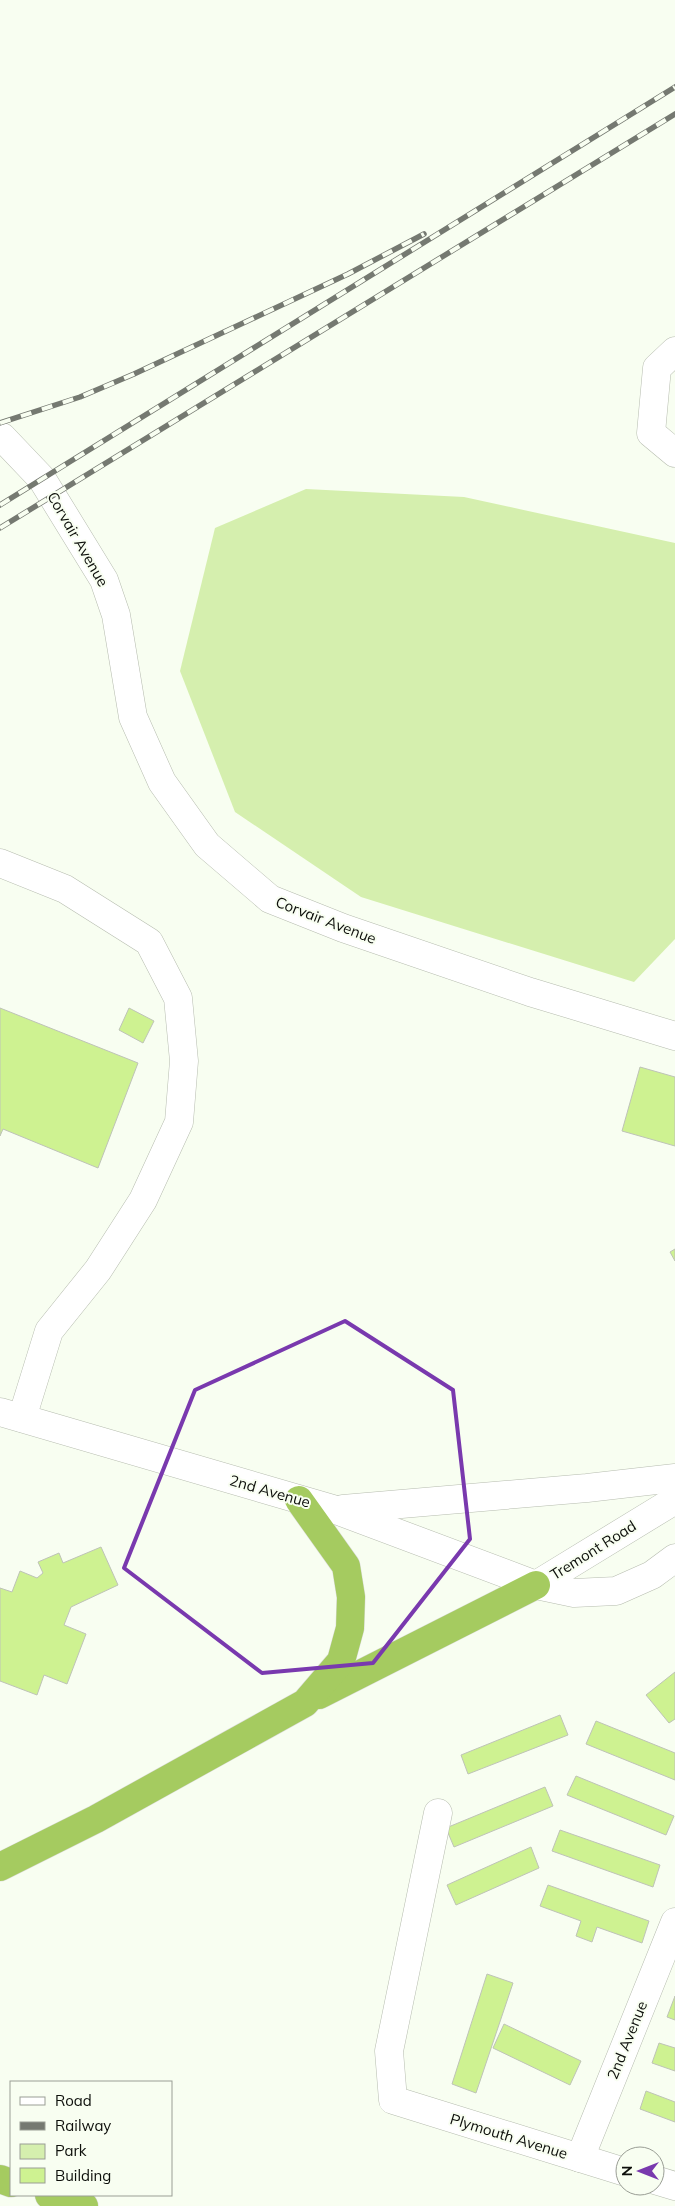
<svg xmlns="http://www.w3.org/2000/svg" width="675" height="2206" viewBox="0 0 675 2206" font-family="Mulish,sans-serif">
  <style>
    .green { fill: #d5efae }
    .building { fill: #cef291; stroke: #bec3b7 }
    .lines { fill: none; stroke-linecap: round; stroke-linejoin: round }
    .minor-casing { stroke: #b6bcaf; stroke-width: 29 }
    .highway-casing { stroke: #ddd; stroke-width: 29 }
    .minor { stroke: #fff; stroke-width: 28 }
    .highway { stroke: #a5cb60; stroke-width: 28 }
    .rail-casing { stroke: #757971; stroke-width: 5.5 }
    .rail { stroke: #f8fef1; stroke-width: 4; stroke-dasharray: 11; stroke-linecap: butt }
    .marked { fill: none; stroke: #7939ae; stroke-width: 4; stroke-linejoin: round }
    .labels { text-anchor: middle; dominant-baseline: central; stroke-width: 4; stroke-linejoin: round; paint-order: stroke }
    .street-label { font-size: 15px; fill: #0d0f0b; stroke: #f8fef1 }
  </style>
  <rect width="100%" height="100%" fill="#f8fef1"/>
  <path class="green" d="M306 489 464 497 675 543V939L634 982 361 897 235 812 180 671 215 528Z"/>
  <g class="building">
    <path d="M0 1008 138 1063 98 1168 3 1129 0 1136Z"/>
    <path d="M129 1008 154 1021 143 1043 119 1030Z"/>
    <path d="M640 1067 675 1077V1146L622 1131Z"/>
    <path d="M675 1249V1261L670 1252Z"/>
    <path d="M101 1547 118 1585 71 1607 64 1625 86 1634 67 1684 44 1675 37 1695 0 1681V1588L12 1592 20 1571 37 1578 43 1573 38 1562 59 1553 63 1563Z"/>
    <path d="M675 1672V1719L669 1723 646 1695Z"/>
    <path d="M560 1715 568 1735 468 1774 461 1755Z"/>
    <path d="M596 1721 675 1753V1780L586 1744Z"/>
    <path d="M576 1776 674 1816 666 1835 567 1795Z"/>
    <path d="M545 1787 553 1806 454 1847 446 1828Z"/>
    <path d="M560 1830 660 1865 653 1887 552 1851Z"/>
    <path d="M531 1847 539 1868 456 1905 447 1885Z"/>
    <path d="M548 1885 649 1921 642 1943 597 1927 592 1942 576 1936 581 1921 540 1906Z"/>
    <path d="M487 1974 513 1983 476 2093 452 2084Z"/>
    <path d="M675 1996V2020L667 2017Z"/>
    <path d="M504 2024 581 2061 570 2085 493 2048Z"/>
    <path d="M659 2043 675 2048V2071L652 2063Z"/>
    <path d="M646 2091 675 2102V2122L640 2109Z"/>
  </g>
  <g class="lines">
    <defs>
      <g id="minor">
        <path d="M675 351 657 368 651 433 675 453"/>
        <path d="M2 437 42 479 104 580 116 615 133 717 162 782 207 845 270 899 343 928 530 992 675 1036"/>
        <path d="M0 863 65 889 149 942 178 998 184 1061 179 1122 143 1200 98 1270 49 1331 22 1418"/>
        <path d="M0 1412 336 1510 536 1585 574 1593 616 1591 652 1575 675 1558"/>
        <path d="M343 1509 587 1488 675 1478"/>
        <path d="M536 1585 675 1500"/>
        <path d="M438 1813 389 2051 393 2100 625 2172"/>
        <path d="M580 2158 675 1922"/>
        <path d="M655 2180 675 2186"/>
      </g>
      <g id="highway">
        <path d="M319 1695 536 1585"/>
        <path d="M0 1867 96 1819 305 1703 341 1661 350 1628 351 1597 346 1566 299 1500"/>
        <path d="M0 2179 11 2183"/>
        <path d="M49 2195 84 2206"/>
      </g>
    </defs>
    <use href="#minor" class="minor-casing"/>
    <use href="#highway" class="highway-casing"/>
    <use href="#minor" class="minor"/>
    <use href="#highway" class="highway"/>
    <defs>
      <g id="rail">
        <path d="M0 423 80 397 134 374 348 274 424 234"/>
        <path d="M0 505 675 87"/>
        <path d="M0 528 675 114"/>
      </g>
    </defs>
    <use href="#rail" class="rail-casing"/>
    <use href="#rail" class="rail"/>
  </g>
  <path class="marked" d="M345 1321 453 1390 470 1539 373 1663 262 1673 124 1568 195 1390Z"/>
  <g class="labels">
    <g class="street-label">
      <text transform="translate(78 539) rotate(60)">Corvair Avenue</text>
      <text transform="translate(326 920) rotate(21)">Corvair Avenue</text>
      <text transform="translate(270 1491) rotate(16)">2nd Avenue</text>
      <text transform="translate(593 1550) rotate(-32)">Tremont Road</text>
      <text transform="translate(627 2040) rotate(-68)">2nd Avenue</text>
      <text transform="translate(509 2136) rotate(17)">Plymouth Avenue</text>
    </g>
  </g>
  <rect x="10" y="2081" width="162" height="115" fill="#f8fef1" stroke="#9a9e95"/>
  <rect x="20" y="2097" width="25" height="8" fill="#ffffff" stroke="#9a9e95"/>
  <text x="55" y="2106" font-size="15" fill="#0d0f0b">Road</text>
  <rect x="20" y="2122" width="25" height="8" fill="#757971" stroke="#9a9e95"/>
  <text x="55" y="2131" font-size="15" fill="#0d0f0b">Railway</text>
  <rect x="20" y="2144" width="25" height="15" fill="#d5efae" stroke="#9a9e95"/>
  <text x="55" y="2156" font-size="15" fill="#0d0f0b">Park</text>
  <rect x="20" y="2168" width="25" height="15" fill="#cef291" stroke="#9a9e95"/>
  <text x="55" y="2181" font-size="15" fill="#0d0f0b">Building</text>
  <g transform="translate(640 2171) rotate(270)"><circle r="24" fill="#f8fef1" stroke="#9a9e95"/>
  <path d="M0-4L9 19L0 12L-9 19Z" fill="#7939ae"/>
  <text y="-8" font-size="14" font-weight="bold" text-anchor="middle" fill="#0d0f0b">N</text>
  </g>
</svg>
